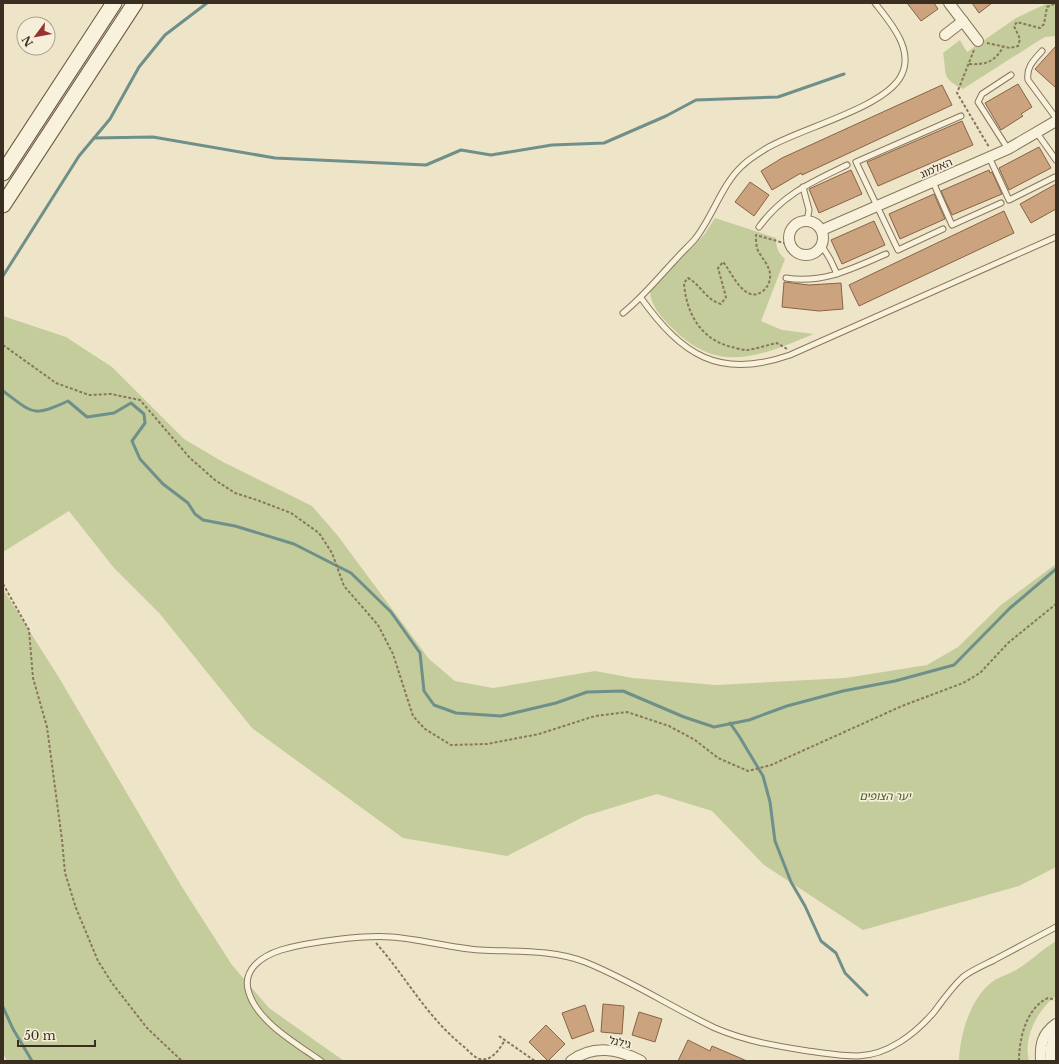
<svg xmlns="http://www.w3.org/2000/svg" width="1059" height="1064" viewBox="0 0 1059 1064" font-family="'Libre Baskerville','Noto Sans Hebrew',serif">
  <style>
    .green { fill: #c4cc9c }
    .lines { fill: none; stroke-linecap: round; stroke-linejoin: round }
    .stream { stroke: #6f908a; stroke-width: 3 }
    .building { fill: #cba37f; stroke: #886344 }
    .service-casing { stroke: #89775d; stroke-width: 7 }
    .minor-casing { stroke: #89775d; stroke-width: 12 }
    .secondary-casing { stroke: #6b5840; stroke-width: 17 }
    .path { stroke: #89775d; stroke-width: 2; stroke-dasharray: 3 2; stroke-linecap: butt }
    .service { stroke: #f8f1db; stroke-width: 5 }
    .minor { stroke: #f8f1db; stroke-width: 10 }
    .secondary { stroke: #f8f1db; stroke-width: 15 }
    .labels { text-anchor: middle; dominant-baseline: central; stroke-width: 3.5; stroke-linejoin: round; paint-order: stroke }
    .street-label { font-size: 11px; fill: #3a2e21; stroke: #f5eed8 }
    .park-label { font-size: 11px; font-style: italic; fill: #485628; stroke: #f5eed8 }
  </style>
  <rect width="100%" height="100%" fill="#eee5c8"/>
  <g class="green">
    <path d="M1048 3H1056V36L1045 37 1035 43 963 89C941 78 947 75 943 53L960 40 967 52 1016 18Z"/>
    <path d="M715 218 776 238C776 248 778 252 785 259L761 321 782 330 814 334C759 356 719 376 671 327 661 317 650 305 650 290L704 235Z"/>
    <path d="M3 316 66 337 112 367 184 439 223 462 312 506 338 536 429 659 455 681 493 688 595 671 633 678 716 685 845 678 927 665 958 647 1001 605 1056 564V867L1019 886 863 930 764 865 712 811 657 794 585 816 507 856 403 838 252 728 160 614 114 568 69 511 3 552Z"/>
    <path d="M3 589 61 681 182 887 232 965 269 1008 344 1061H7L3 1053Z"/>
    <path d="M1056 941V996C1037 1010 1023 1038 1029 1061H959C960 1034 970 999 992 982 998 977 1007 975 1014 971 1029 963 1041 950 1056 941Z"/>
  </g>
  <g class="lines">
    <g class="stream">
      <path d="M94 138 153 137 275 158 426 165 461 150 491 155 552 145 604 143 666 116 696 100 778 97 844 74"/>
      <path d="M3 276 79 156 110 119 139 67 165 35 207 3"/>
      <path d="M3 391C33 413 32 418 68 401L87 417 114 413 131 403 144 414 145 423 132 441 140 459 163 484 188 503 195 514 203 520 235 526 294 544 351 573 391 612 420 653 424 691 434 705 456 713 501 716 556 703 587 692 623 691 684 717 714 727 749 720 787 706 843 691 895 681 954 665 1010 608 1056 569"/>
      <path d="M730 723 739 736 763 776 770 802 775 841 791 882 805 906 821 941 836 953 845 973 867 995"/>
      <path d="M3 1007 13 1029 32 1061"/>
    </g>
  </g>
  <g class="building">
    <path d="M907 3H934L938 9 921 21Z"/>
    <path d="M972 3H992L979 13Z"/>
    <path d="M1056 46V88L1035 69Z"/>
    <path d="M1018 84 1032 107 1021 114 1023 116 1001 130 985 103Z"/>
    <path d="M942 85 952 105 802 175 801 173 772 190 761 171 782 158Z"/>
    <path d="M962 121 973 145 878 186 867 162Z"/>
    <path d="M1039 147 1051 168 1009 190 999 168Z"/>
    <path d="M851 170 862 194 819 213 809 189Z"/>
    <path d="M989 170 990 173 992 172 1002 194 952 215 941 191Z"/>
    <path d="M750 182 769 195 754 216 735 202Z"/>
    <path d="M1056 184V209L1031 223 1020 204Z"/>
    <path d="M934 194 945 219 900 239 889 214Z"/>
    <path d="M1004 211 1014 233 859 306 849 285Z"/>
    <path d="M874 221 885 245 842 264 831 240Z"/>
    <path d="M784 282 809 285 841 283 843 309 819 311 782 307Z"/>
    <path d="M603 1004 624 1006 622 1034 601 1032Z"/>
    <path d="M585 1005 594 1031 572 1039 562 1013Z"/>
    <path d="M639 1012 662 1019 655 1042 632 1035Z"/>
    <path d="M546 1025 565 1044 548 1061 529 1042Z"/>
    <path d="M688 1040 710 1051 712 1046 747 1061H678Z"/>
  </g>
  <g class="lines">
    <defs>
      <g id="service">
        <path d="M1042 51C1034 60 1026 67 1028 80L1056 118"/>
        <path d="M1037 133 1056 160"/>
        <path d="M1008 149 978 102 982 94 1011 75"/>
        <path d="M989 157 1009 200 1055 177"/>
        <path d="M933 182 952 225 1001 203"/>
        <path d="M803 187 809 210 807 221"/>
        <path d="M759 227C783 194 812 182 847 165"/>
        <path d="M943 229 898 250 856 162 961 116"/>
        <path d="M822 246 830 259 837 274"/>
        <path d="M786 278C823 284 854 268 886 254"/>
        <path d="M641 298C682 355 719 380 790 355L1056 237"/>
        <path d="M623 313C643 297 658 278 676 259 682 252 689 246 695 239 712 218 722 184 742 166 749 159 759 153 767 148 801 128 884 108 901 76 915 50 890 22 875 3"/>
        <path d="M321 1061C297 1044 258 1022 249 993 241 970 262 956 281 950 308 942 362 935 391 937 421 939 450 948 480 950 515 952 552 949 585 962 630 980 671 1007 715 1028 745 1041 776 1046 808 1051 824 1053 841 1056 858 1056 888 1055 915 1034 934 1012 943 1000 952 987 963 977 972 970 984 965 994 960 1015 949 1035 938 1056 927"/>
      </g>
      <g id="minor">
        <path d="M949 3 978 41"/>
        <path d="M945 35 963 21"/>
        <circle cx="806" cy="238" r="17"/>
        <path d="M822 230 1008 149 1056 121"/>
        <path d="M571 1061C594 1044 618 1049 641 1061"/>
        <path d="M1041 1061C1040 1045 1042 1034 1056 1024"/>
        <path d="M1051 1061V1048L1056 1032"/>
      </g>
      <g id="secondary">
        <path d="M3 173 114 3"/>
        <path d="M3 205 135 3"/>
      </g>
    </defs>
    <use href="#service" class="service-casing"/>
    <use href="#minor" class="minor-casing"/>
    <use href="#secondary" class="secondary-casing"/>
    <g class="path">
      <path d="M987 43 1010 48 1018 46 1020 39 1014 26 1017 22 1040 28 1044 24 1047 7 1056 3"/>
      <path d="M974 50 957 93 989 147"/>
      <path d="M969 64C985 65 995 62 1003 47"/>
      <path d="M3 345 56 383 89 395 111 394 140 400 190 458 215 480 235 493 257 500 291 513 319 533 332 553 344 586 378 625 393 654 413 716 425 729 451 745 487 744 539 734 595 716 627 712 669 726 695 740 718 758 748 771 771 765 902 706 963 683 980 673 1008 643 1056 604"/>
      <path d="M787 349 777 343C767 345 756 349 747 350 742 350 736 348 732 347 701 340 686 313 684 283L688 278C701 285 706 300 721 304L726 297 718 268 723 262C732 272 744 305 763 291 767 288 771 281 770 275 770 265 760 257 757 248 756 244 756 239 756 235L791 245"/>
      <path d="M3 584 29 630 33 678 47 727 62 840 65 873 76 908 98 961 112 983 147 1028 182 1061"/>
      <path d="M376 943C407 978 426 1016 463 1046 468 1050 474 1058 480 1059 492 1062 500 1048 505 1040"/>
      <path d="M499 1036 535 1061"/>
      <path d="M1019 1061C1019 1039 1026 1008 1048 998L1056 1000"/>
    </g>
    <use href="#service" class="service"/>
    <use href="#minor" class="minor"/>
    <use href="#secondary" class="secondary"/>
  </g>
  <g class="labels">
    <g class="street-label">
      <text transform="translate(936 168) rotate(-24)">האלמוג</text>
      <text transform="translate(620 1042) rotate(13)">גילגל</text>
    </g>
    <g class="park-label">
      <text x="885" y="796">יער הצופים</text>
    </g>
  </g>
  <rect width="1059" height="1064" fill="none" stroke="#3a2e21" stroke-width="8"/>
  <g transform="translate(36 36) rotate(238)"><circle r="19" fill="#f5eed8" stroke="#aaa18f"/>
  <path d="M0-3L7 15L0 10L-7 15Z" fill="#97342f"/>
  <text y="-6" font-size="11" font-weight="bold" text-anchor="middle" fill="#3a2e21">N</text>
  </g>
  <path d="M18 1040v6h77v-6" fill="none" stroke="#3a2e21" stroke-width="2"/>
  <text x="24" y="1040" font-size="12" fill="#3a2e21" stroke="#f5eed8" stroke-width="3" paint-order="stroke">50 m</text>
</svg>
